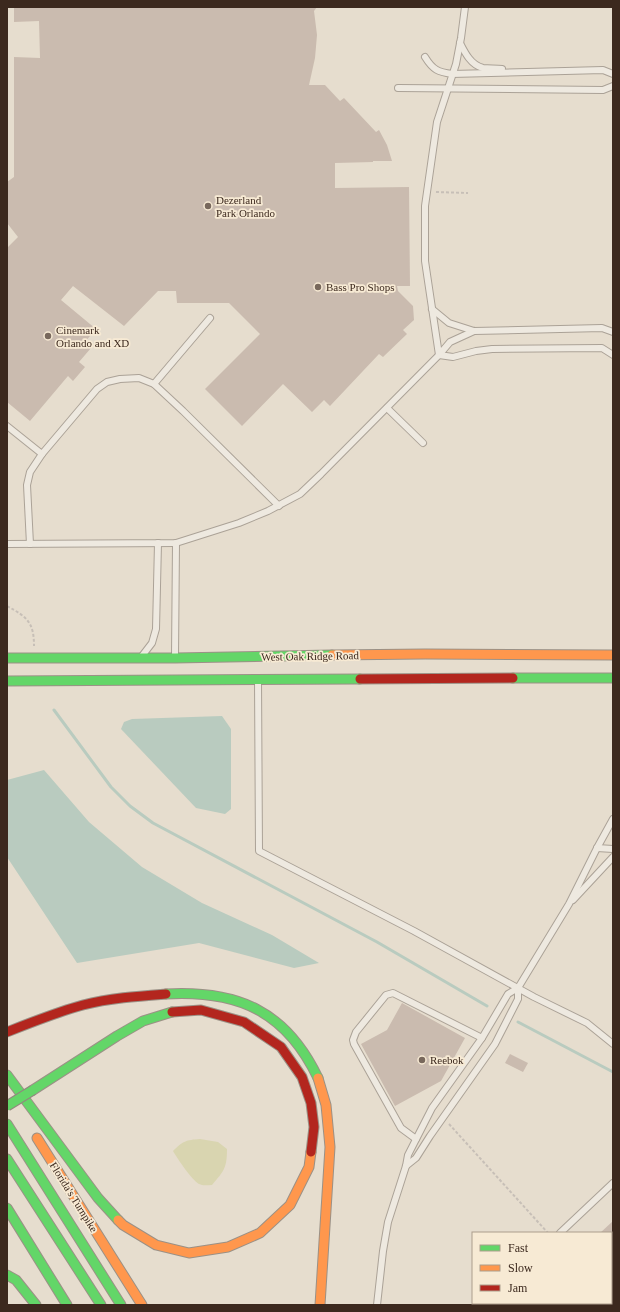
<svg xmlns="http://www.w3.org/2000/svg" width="620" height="1312" viewBox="0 0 620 1312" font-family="Georgia,serif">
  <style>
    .green { fill: #d9d5b0 }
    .water { fill: #b9cbbf }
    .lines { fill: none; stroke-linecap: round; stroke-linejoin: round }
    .stream { stroke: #b9cbbf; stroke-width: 3 }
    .building { fill: #cabbaf }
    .lane-casing { stroke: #aba297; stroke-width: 8 }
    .fast-casing { stroke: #9b9186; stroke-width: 11 }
    .slow-casing { stroke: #9b9186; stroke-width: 11 }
    .jam-casing { stroke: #9b9186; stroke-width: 11 }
    .path { stroke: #c7bfb7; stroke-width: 2; stroke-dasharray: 3 2; stroke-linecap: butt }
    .lane { stroke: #eee9e0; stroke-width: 6 }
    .fast { stroke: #63d668; stroke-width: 9 }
    .slow { stroke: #ff974d; stroke-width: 9 }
    .jam { stroke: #b3261e; stroke-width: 9 }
    .fast-bridge-casing { stroke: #91887e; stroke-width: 11; stroke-linecap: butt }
    .fast-bridge { stroke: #63d668; stroke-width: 9 }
    .poi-dot { fill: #78685c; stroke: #f7ead4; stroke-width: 1.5 }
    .labels { text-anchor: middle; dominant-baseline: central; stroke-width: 3.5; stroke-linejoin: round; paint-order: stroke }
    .poi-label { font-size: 11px; fill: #3c291e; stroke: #f7ead4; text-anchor: start }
    .street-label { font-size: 11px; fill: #3c291e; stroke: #f7ead4 }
  </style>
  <rect width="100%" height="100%" fill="#e6ddce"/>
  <path class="green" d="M200 1139 218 1142 227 1149C227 1168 224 1171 212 1185 207 1185 203 1186 199 1184 192 1180 177 1158 173 1151 183 1141 186 1140 200 1139Z"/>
  <g class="water">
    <path d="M222 716 231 729V809L225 814 196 808 121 729 124 722 132 719Z"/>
    <path d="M44 770 89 822 142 867 202 903 272 935 319 963 294 968 199 943 77 963 7 857V780Z"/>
  </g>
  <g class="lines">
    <g class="stream">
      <path d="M54 710 111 787 130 806 153 823 377 942 487 1006"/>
      <path d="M518 1022 613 1072"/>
    </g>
  </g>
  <g class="building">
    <path d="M14 7H317L314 11 317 35 315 58 309 85H325L340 101 344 98 376 132 379 130 387 145 392 161H373V162L335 163V188L409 187 410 286H397L398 291 413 306 414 320 403 330 407 334 383 357 379 354 330 406 324 400 312 412 283 384 242 426 205 389 260 334 229 303H177L176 291H158L124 326 73 286 61 300 96 329 84 343 91 348 79 362 85 367 73 381 68 376 30 421 7 402V248L18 237 7 223V182L14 177V57L40 58 39 21 14 22Z"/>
    <path d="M402 1003 465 1038 441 1081 395 1106 361 1044 387 1030Z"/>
    <path d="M510 1054 528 1063 523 1072 505 1063Z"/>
    <path d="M613 1221V1278L611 1276V1233H600Z"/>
    <path d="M613 1298V1304L609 1305 607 1303H611V1299Z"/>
    <path d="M506 1303H597L599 1305H504Z"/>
  </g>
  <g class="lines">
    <defs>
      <g id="lane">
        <path d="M460 43C465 53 471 65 483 68 489 69 496 68 502 69"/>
        <path d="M425 57C433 70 438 72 452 74L603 70 613 74"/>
        <path d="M398 88 603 90 613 86"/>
        <path d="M432 309 449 323 474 331 602 328 613 332"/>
        <path d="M439 355 425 261V206L437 122 456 64 461 38 465 7"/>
        <path d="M439 355 453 357 476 351 492 349 602 348 613 355"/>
        <path d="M154 384 210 318"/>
        <path d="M387 408 423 443"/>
        <path d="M7 426 42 454 97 389 107 382 120 379 139 378 154 384 183 411 279 506"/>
        <path d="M7 544 176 543 239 523 268 511 300 494 321 474 439 355 450 342 474 331"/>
        <path d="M30 544 27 485 30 472 42 454"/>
        <path d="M142 656 152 643 156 629 158 543"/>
        <path d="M175 656 176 543"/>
        <path d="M258 680 259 851 414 931 534 997 587 1023 613 1044"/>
        <path d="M597 848 613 849"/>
        <path d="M573 900 613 857"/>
        <path d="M416 1139 401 1128 354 1044 353 1040 356 1032 386 995 393 993 482 1038"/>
        <path d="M406 1166 416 1158 430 1136 495 1044 518 999V988L569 904 597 848 613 819"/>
        <path d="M560 1233 613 1183"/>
        <path d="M377 1305 383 1251 388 1222 406 1166 408 1155 432 1108 482 1038 508 994 518 988"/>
        <path d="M483 1305 485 1303"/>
      </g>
      <g id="fast">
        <path d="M7 658H175L332 655"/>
        <path d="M513 678H613"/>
        <path d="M7 681 360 679"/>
        <path d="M166 994C238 990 286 1011 318 1078"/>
        <path d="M7 1075 98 1198 118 1220"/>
        <path d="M33 1090 117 1036 143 1021 172 1012"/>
        <path d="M7 1124 121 1305"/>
        <path d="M7 1159 101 1305"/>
        <path d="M7 1208 67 1305"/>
        <path d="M7 1275 16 1280 36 1305"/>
      </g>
      <g id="slow">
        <path d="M332 655 425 654 613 655"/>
        <path d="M318 1078 326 1105 330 1147 320 1305"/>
        <path d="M37 1138 142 1305"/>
        <path d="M118 1220 123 1225 156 1245 189 1253 228 1247 260 1233 290 1205 309 1167 311 1152"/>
      </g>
      <g id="jam">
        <path d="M360 679 513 678"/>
        <path d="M172 1012 201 1010 244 1022 281 1047 302 1077 311 1103 314 1127 311 1152"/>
        <path d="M7 1032C32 1022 57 1012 83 1005 110 998 139 996 166 994"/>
      </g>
    </defs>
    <use href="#lane" class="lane-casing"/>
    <use href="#fast" class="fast-casing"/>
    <use href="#slow" class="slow-casing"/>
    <use href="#jam" class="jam-casing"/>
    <g class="path">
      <path d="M436 192 468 193"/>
      <path d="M7 606C27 617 34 622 34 646"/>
      <path d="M449 1124 548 1233"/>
      <path d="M611 1285 613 1287"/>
      <path d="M611 1302 613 1300"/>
      <path d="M599 1303 601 1305"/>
      <path d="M607 1305 609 1303"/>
    </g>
    <use href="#lane" class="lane"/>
    <use href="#fast" class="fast"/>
    <use href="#slow" class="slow"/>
    <use href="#jam" class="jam"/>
    <defs>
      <path id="fast-bridge" d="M7 1106 33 1090"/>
    </defs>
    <use href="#fast-bridge" class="fast-bridge-casing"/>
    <use href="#fast-bridge" class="fast-bridge"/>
  </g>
  <g class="poi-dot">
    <circle cx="208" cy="206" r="4"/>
    <circle cx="318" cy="287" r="4"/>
    <circle cx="48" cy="336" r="4"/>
    <circle cx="422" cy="1060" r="4"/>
  </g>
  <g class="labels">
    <g class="poi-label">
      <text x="216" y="200">Dezerland<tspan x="216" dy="13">Park Orlando</tspan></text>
      <text x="326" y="287">Bass Pro Shops</text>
      <text x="56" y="330">Cinemark<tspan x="56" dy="13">Orlando and XD</tspan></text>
      <text x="430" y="1060">Reebok</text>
    </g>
    <g class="street-label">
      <text transform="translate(310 656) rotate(-1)">West Oak Ridge Road</text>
      <text transform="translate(74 1197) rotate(58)">Florida's Turnpike</text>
    </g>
  </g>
  <rect width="620" height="1312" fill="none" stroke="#3c291e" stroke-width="16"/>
  <rect x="472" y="1232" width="140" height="72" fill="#f7ead4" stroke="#ac9d8b"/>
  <rect x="480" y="1245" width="20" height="6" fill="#63d668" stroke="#ac9d8b"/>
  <text x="508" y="1252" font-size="12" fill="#3c291e">Fast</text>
  <rect x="480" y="1265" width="20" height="6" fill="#ff974d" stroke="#ac9d8b"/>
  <text x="508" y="1272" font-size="12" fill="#3c291e">Slow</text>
  <rect x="480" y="1285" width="20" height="6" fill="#b3261e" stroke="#ac9d8b"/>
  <text x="508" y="1292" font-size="12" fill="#3c291e">Jam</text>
</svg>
